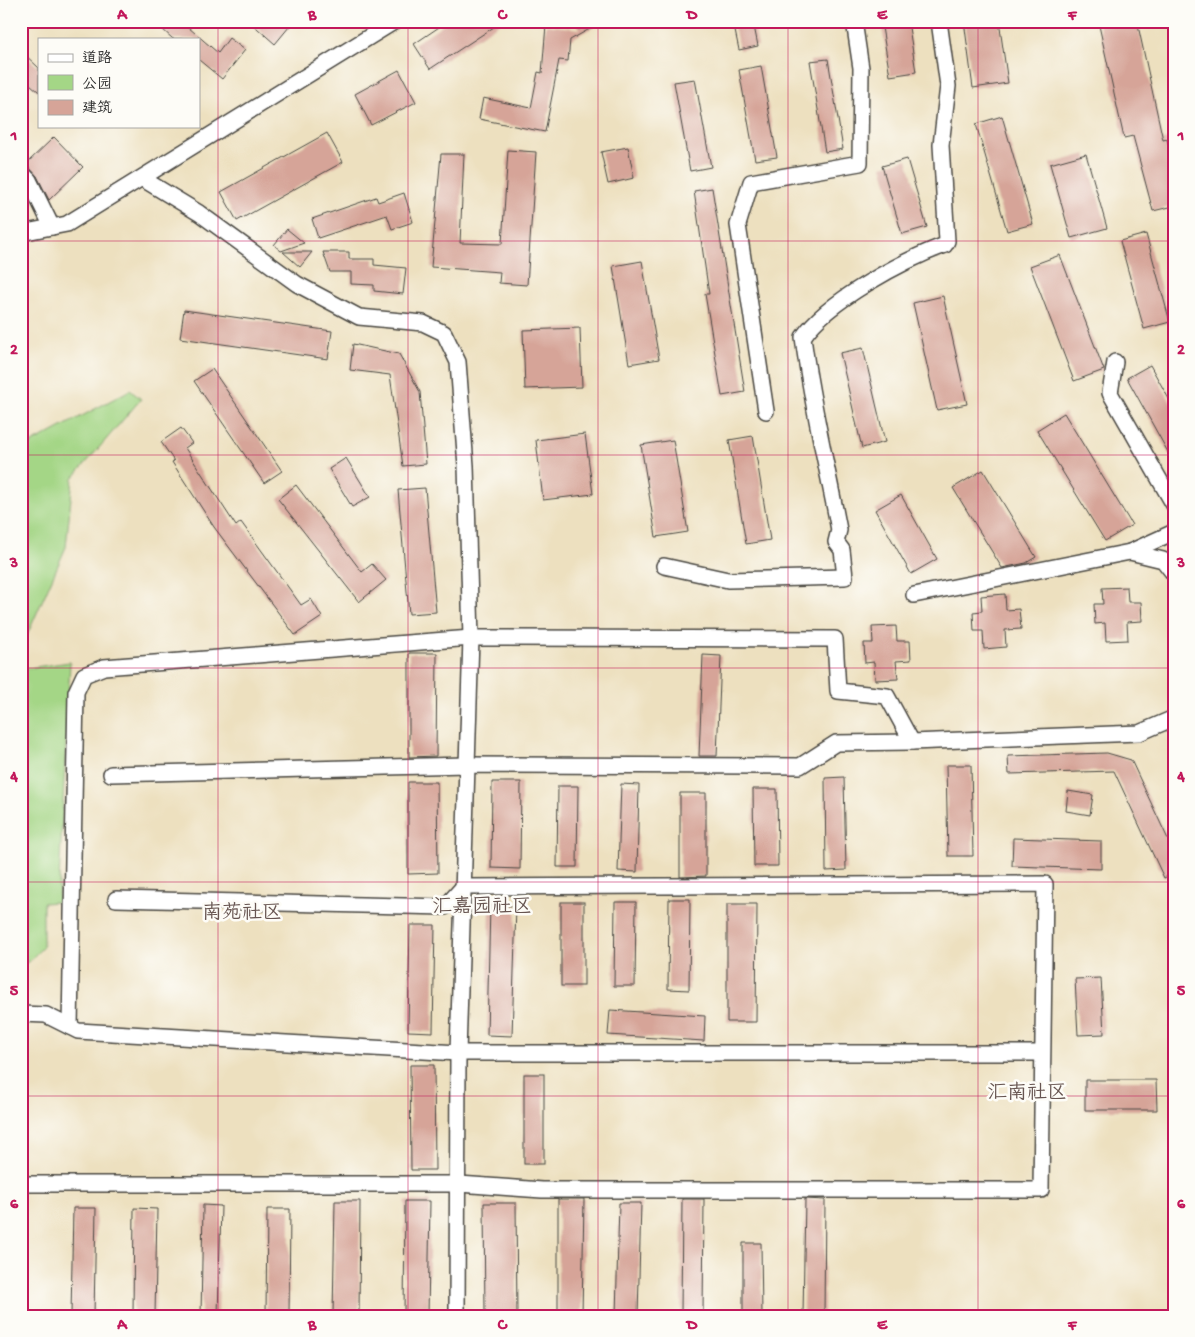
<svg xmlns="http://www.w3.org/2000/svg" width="1195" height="1337" viewBox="0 0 1195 1337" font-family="'Gochi Hand','LXGW WenKai TC',sans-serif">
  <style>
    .green { fill: #a4d686; stroke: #688058 }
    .building { fill: #d6a498 }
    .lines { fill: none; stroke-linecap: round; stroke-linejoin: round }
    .minor-casing { stroke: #484641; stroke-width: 18 }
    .minor { stroke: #fff; stroke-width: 15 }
    .grid { fill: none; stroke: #c2185b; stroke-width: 1; stroke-opacity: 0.55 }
    .labels { text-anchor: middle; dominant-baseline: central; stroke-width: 5; stroke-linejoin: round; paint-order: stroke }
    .neighbourhood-label { font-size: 20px; fill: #675551; stroke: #fdfcf7 }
    .neatline { fill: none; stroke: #c2185b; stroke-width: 2 }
    .grid-label { font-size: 16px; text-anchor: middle; font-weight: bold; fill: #c2185b }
  </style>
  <rect width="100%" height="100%" fill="#fdfcf7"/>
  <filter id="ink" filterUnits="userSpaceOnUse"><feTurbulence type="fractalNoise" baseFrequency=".02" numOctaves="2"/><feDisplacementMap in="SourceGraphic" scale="10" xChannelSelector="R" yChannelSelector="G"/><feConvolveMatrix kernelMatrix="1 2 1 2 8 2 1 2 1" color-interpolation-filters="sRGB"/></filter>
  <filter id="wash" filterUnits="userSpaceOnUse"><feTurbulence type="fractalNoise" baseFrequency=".0096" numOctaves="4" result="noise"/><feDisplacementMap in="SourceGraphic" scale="20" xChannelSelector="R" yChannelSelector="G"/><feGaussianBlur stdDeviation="1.12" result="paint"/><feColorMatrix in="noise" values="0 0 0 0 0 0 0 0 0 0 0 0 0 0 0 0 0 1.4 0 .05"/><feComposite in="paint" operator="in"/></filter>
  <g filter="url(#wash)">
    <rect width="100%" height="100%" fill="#ede0bf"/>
    <g class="green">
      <path d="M130 390 141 399 73 478 66 547 21 649V449Z"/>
      <path d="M70 662 58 902 43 903V947L28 962 21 965V669Z"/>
    </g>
    <g id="blocks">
      <g class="building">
        <path d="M167 21H181L218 53 229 38 245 50 222 79 199 60V39H173L161 28Z"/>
        <path d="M249 21H294L275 44Z"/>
        <path d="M448 21H503L430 69 414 44Z"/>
        <path d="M576 21H604L570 40 568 61 559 60 545 132 479 119 483 98 531 108 538 72 542 73 546 25 580 29Z"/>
        <path d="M733 21H753L758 46 739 50Z"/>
        <path d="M881 21H908L916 72 890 76Z"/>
        <path d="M964 21H999L1008 83 973 88Z"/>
        <path d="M1098 21H1137L1163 140 1167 139 1174 165V206L1153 211 1133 136 1124 138Z"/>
        <path d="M21 51 39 68V92L21 76Z"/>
        <path d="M828 59 843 149 825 152 810 61Z"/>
        <path d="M761 66 777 157 755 160 739 70Z"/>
        <path d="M399 70 416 102 371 125 355 94Z"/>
        <path d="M695 79 711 167 690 171 674 82Z"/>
        <path d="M1002 116 1033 224 1007 231 976 124Z"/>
        <path d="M327 133 343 162 237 221 221 192Z"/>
        <path d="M54 137 83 167 49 200 37 176 26 164Z"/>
        <path d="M628 147 634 178 608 184 601 152Z"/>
        <path d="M508 150 536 152 527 285 499 283 500 272 431 267 441 154H464L460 243 502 244Z"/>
        <path d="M1086 154 1107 228 1071 238 1050 164Z"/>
        <path d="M907 159 927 227 902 234 882 166Z"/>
        <path d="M712 188 745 392 722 396 705 294H709L694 191Z"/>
        <path d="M404 193 413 222 392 229 387 215 318 238 312 219 376 197 378 202Z"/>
        <path d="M287 229 304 243 281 251 274 245Z"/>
        <path d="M1146 234 1170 322 1144 329 1120 241Z"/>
        <path d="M283 252H312L300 267Z"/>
        <path d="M323 252H349V259H374V265L406 268 403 294 374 291V285L351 284V272H330Z"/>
        <path d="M1060 255 1104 370 1074 381 1030 266Z"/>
        <path d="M642 261 659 359 629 364 613 266Z"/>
        <path d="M943 296 967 404 937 410 913 303Z"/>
        <path d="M184 310 332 331 328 359 180 338Z"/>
        <path d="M580 328 582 387 525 389 523 330Z"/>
        <path d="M353 344 399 354 420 392 426 464 403 466 390 375 350 370Z"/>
        <path d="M863 348 885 442 862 448 840 353Z"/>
        <path d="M1150 365 1174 408V463L1127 378Z"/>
        <path d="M212 369 282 471 264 483 194 381Z"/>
        <path d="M1064 413 1132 525 1105 541 1037 430Z"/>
        <path d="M181 428 192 443 185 448 236 526 241 522 301 605 311 599 322 617 295 635 214 527 172 462 174 461 161 442Z"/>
        <path d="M585 434 593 494 543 500 536 440Z"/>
        <path d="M753 436 770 540 746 544 729 440Z"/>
        <path d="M673 440 688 532 656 537 641 445Z"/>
        <path d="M346 458 370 497 352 507 329 469Z"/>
        <path d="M983 470 1036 557 1026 563 1002 568 953 488Z"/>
        <path d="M296 485 362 572 372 564 386 580 359 602 278 499Z"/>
        <path d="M425 488 436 612 409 614 398 490Z"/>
        <path d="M901 495 937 559 911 574 875 510Z"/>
        <path d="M1127 587 1128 602H1141L1142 621 1127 622 1128 640 1106 641 1105 623 1095 624 1094 604H1103L1102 588Z"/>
        <path d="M1005 594 1006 610 1019 609 1021 629 1005 630 1006 647 984 649 983 631H974L973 612 982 611 981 596Z"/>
        <path d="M896 626 897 641H910L911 660 896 661 898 679 875 680 874 662 865 663 864 643H873L872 627Z"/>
        <path d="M409 653H437L436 756 409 757Z"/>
        <path d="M703 655 721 656 717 756H699Z"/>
        <path d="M1107 753 1131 760 1174 852V873L1164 878 1114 771 1009 774 1008 756Z"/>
        <path d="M946 765H971L973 856H948Z"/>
        <path d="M844 777 846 870 826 871 825 778Z"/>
        <path d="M408 782H437L438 873 408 874Z"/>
        <path d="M492 782H521L520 869 491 868Z"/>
        <path d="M621 784 639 785 637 872 618 871Z"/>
        <path d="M558 786H578L577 867H557Z"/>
        <path d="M753 789H777L778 866H754Z"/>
        <path d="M1068 791 1093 795 1090 815 1066 811Z"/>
        <path d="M680 793H706V876L680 877Z"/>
        <path d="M1013 838 1101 841V869L1012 866Z"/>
        <path d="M669 899H690L689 990 668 989Z"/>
        <rect x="561" y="902" width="23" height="84"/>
        <path d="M615 902H636L635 986H614Z"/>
        <path d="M727 904H757L756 1022H727Z"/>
        <path d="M490 905 516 906 512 1036 487 1035Z"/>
        <path d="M410 925H435L433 1032 408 1031Z"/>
        <path d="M1101 978 1104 1034 1078 1035 1075 979Z"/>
        <path d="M610 1010 705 1016 704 1041 608 1035Z"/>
        <path d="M410 1065H434L435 1170H411Z"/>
        <rect x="524" y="1074" width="20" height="90"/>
        <path d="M1085 1080H1156L1157 1110H1085Z"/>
        <path d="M558 1199H584L582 1316H558Z"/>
        <path d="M682 1199H704L703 1316H681Z"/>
        <path d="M805 1199 825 1200 824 1316H803Z"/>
        <path d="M335 1201H360L359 1316H333Z"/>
        <path d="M405 1201H430L428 1316H404Z"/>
        <path d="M484 1203H516L517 1316H485Z"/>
        <path d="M619 1203H641L638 1316H616Z"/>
        <path d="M203 1205 221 1206 218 1316H201Z"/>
        <path d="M73 1208H96L94 1316H71Z"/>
        <path d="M134 1208 157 1209 155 1316H133Z"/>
        <path d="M267 1209H290L289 1316H266Z"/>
        <path d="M743 1243H761L762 1316H743Z"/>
      </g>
    </g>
  </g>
  <g filter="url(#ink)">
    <use href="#blocks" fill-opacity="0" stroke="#484641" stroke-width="1"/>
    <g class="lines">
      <defs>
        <g id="minor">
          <path d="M21 172 29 180 52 227"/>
          <path d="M143 179 199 213 297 284 359 317 423 323 444 333 458 362 466 466 471 638 458 1053 457 1316"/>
          <path d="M21 233 67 224 395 21"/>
          <path d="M1115 362 1110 393 1174 505"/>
          <path d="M766 411 738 225 751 182 860 163 861 68 854 21"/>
          <path d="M1130 552 1174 532"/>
          <path d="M664 566 728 580 845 577 842 550 836 542 839 530C827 465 811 402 803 337 827 301 904 260 945 245L947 241 941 145 948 86 939 21"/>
          <path d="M914 595 1130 552 1163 560 1174 574"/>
          <path d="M111 774 466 765 800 766 836 743 912 742"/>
          <path d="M21 1014 46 1015 78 1031 458 1053H1042"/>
          <path d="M70 1027 76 692 84 675 104 667 471 638 835 639 838 691 887 696 912 742 1139 733 1174 718"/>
          <path d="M21 1184H459L542 1190H1041L1045 884 463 887 445 907 116 899"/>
        </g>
      </defs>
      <use href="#minor" class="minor-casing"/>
      <use href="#minor" class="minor"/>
    </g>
  </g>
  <path class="grid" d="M218 21V1316M408 21V1316M598 21V1316M788 21V1316M978 21V1316M21 241H1174M21 455H1174M21 668H1174M21 882H1174M21 1096H1174"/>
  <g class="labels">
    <g class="neighbourhood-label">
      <text x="482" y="908">汇嘉园社区</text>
      <text x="242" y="914">南苑社区</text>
      <text x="1027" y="1094">汇南社区</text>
    </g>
  </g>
  <rect width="1195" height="1337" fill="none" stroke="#fdfcf7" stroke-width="55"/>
  <rect x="38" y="38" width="162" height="90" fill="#fdfcf7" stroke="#a9a8a5"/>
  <rect x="48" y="54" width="25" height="8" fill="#ffffff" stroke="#a9a8a5"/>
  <text x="82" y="62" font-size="15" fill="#2b2b2b">道路</text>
  <rect x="48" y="75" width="25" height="15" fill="#a4d686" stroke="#a9a8a5"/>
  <text x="82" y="88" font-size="15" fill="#2b2b2b">公园</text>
  <rect x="48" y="100" width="25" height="15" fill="#d6a498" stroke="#a9a8a5"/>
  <text x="82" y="112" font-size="15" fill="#2b2b2b">建筑</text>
  <rect x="28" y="28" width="1140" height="1282" class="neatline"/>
  <g class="grid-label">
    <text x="122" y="19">A</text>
    <text x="312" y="19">B</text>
    <text x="502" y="19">C</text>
    <text x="692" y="19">D</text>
    <text x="882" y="19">E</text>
    <text x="1072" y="19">F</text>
    <text x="14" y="140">1</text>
    <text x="1181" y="140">1</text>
    <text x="14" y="354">2</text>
    <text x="1181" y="354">2</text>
    <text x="14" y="567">3</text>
    <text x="1181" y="567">3</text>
    <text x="14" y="781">4</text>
    <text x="1181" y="781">4</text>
    <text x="14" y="995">5</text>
    <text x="1181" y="995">5</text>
    <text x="14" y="1208">6</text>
    <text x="1181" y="1208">6</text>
    <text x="122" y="1329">A</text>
    <text x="312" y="1329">B</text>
    <text x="502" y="1329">C</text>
    <text x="692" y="1329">D</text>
    <text x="882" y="1329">E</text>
    <text x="1072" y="1329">F</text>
  </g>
</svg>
